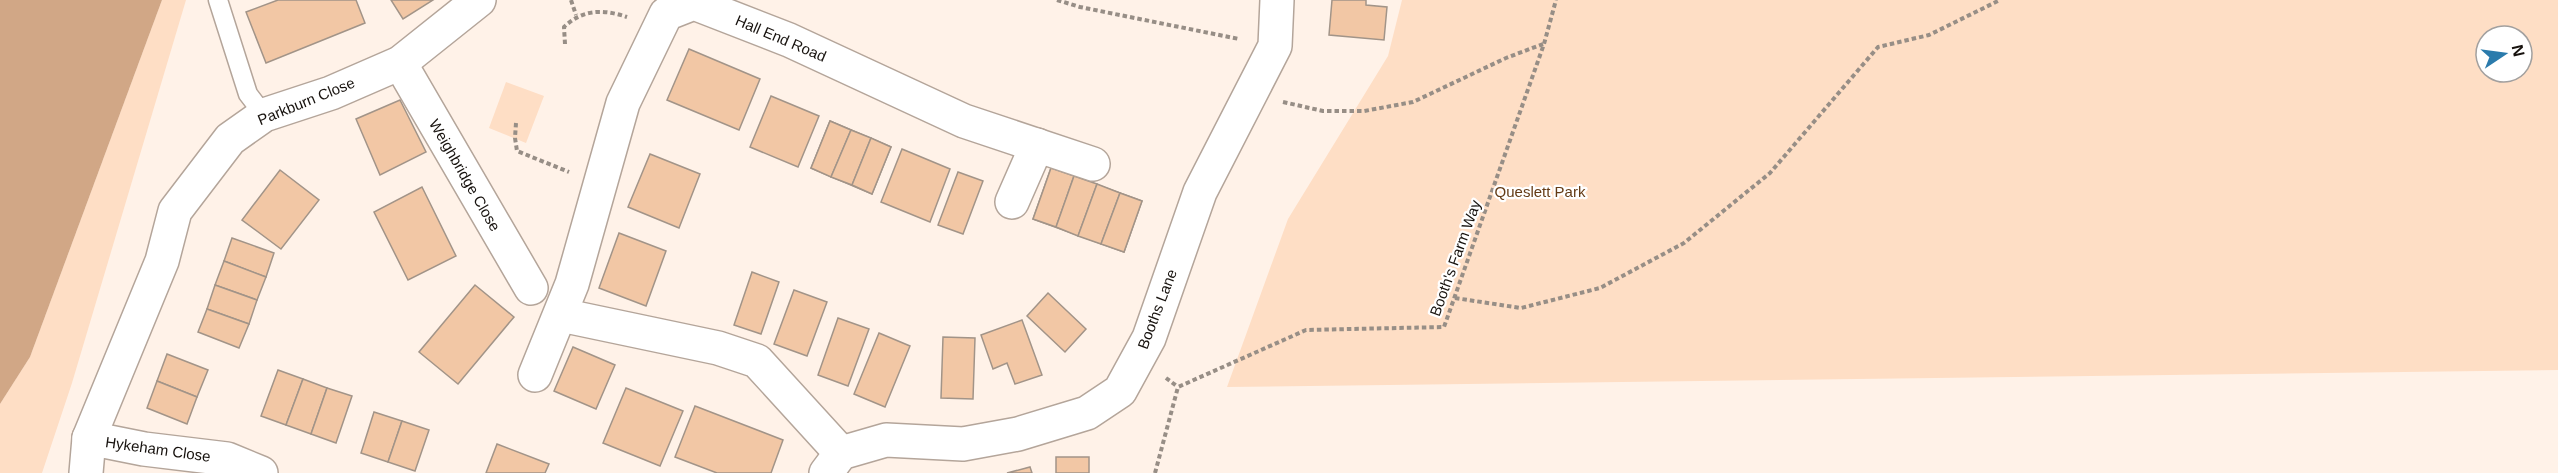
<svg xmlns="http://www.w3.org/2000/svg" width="2558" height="473" viewBox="0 0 2558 473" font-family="Arial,sans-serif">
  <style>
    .green { fill: #fedec5; fill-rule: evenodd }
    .forest { fill: #d1a786 }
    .building { fill: #f2c7a5; stroke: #a29488; stroke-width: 1.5 }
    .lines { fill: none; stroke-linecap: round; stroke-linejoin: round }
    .service-casing { stroke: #b4a59a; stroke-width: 21 }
    .minor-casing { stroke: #b4a59a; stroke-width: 36 }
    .path { stroke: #978e86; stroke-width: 4; stroke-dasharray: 4.5 3; stroke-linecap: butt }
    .service { stroke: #fff; stroke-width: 18 }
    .minor { stroke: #fff; stroke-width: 33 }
    .labels { text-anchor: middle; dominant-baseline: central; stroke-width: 4.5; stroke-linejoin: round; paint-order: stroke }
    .street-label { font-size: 15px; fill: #17120e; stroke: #fff }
    .park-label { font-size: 15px; fill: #643b15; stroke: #fff }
  </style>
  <rect width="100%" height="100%" fill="#fff2e8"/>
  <g class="green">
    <path d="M162 0H186L72 383 42 473H0V404L30 357Z"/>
    <path d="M1402 0H2558V370L1227 387 1288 219 1388 56ZM2486 36H2522V72H2486Z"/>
    <path d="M506 82 544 96 526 143 489 128Z"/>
  </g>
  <path class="forest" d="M0 0H162L30 357 0 404Z"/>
  <g class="building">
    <path d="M278 0H356L365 23 266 63 246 12Z"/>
    <path d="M391 0H433L403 19Z"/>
    <path d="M1332 0H1366V5L1387 7 1384 40 1329 35Z"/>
    <path d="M689 49 760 79 739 130 667 100Z"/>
    <path d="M771 96 819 116 798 167 750 147Z"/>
    <path d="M400 100 426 152 380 175 356 119Z"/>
    <path d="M830 121 891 147 872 194 811 168Z"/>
    <path d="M830 121 851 130 831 177 811 168Z"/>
    <path d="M851 130 871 138 852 185 831 177Z"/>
    <path d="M871 138 891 147 872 194 852 185Z"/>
    <path d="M902 149 950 169 930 222 881 202Z"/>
    <path d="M650 154 700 174 679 228 628 207Z"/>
    <path d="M1051 168 1142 201 1124 252 1033 219Z"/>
    <path d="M1051 168 1074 176 1056 227 1033 219Z"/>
    <path d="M280 170 319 200 281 249 242 220Z"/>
    <path d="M958 172 983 181 963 234 938 225Z"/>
    <path d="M1074 176 1097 184 1078 236 1056 227Z"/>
    <path d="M1097 184 1120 193 1101 244 1078 236Z"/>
    <path d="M422 187 456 256 408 280 374 212Z"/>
    <path d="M1120 193 1142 201 1124 252 1101 244Z"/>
    <path d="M619 233 666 251 646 306 599 288Z"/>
    <path d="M232 238 274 253 266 277 224 261Z"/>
    <path d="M224 261 266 277 257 300 215 285Z"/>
    <path d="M752 272 779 282 761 334 734 325Z"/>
    <path d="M215 285 257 300 249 324 207 309Z"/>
    <path d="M475 285 514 317 458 384 419 352Z"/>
    <path d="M794 290 827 302 807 356 774 344Z"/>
    <path d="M1048 293 1086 329 1065 352 1027 316Z"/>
    <path d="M207 309 249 324 239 348 198 332Z"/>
    <path d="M838 318 869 329 848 386 818 375Z"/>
    <path d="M1022 320 1042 375 1015 384 1007 363 993 369 981 335Z"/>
    <path d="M879 333 910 346 885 407 854 394Z"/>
    <path d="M943 337 975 338 973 399 941 398Z"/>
    <path d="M573 347 615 365 596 409 554 391Z"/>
    <path d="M167 354 208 370 197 397 157 381Z"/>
    <path d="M278 370 303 379 286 425 261 416Z"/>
    <path d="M303 379 327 388 311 434 286 425Z"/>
    <path d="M157 381 197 397 187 424 147 408Z"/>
    <path d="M327 388 352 396 336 443 311 434Z"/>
    <path d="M626 388 683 411 660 466 603 443Z"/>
    <path d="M695 406 783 440 771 473H717L675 457Z"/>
    <path d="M374 412 402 421 388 462 361 453Z"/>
    <path d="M402 421 429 430 415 471 388 462Z"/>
    <path d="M497 444 549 464 545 473H486Z"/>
    <rect x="1056" y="457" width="33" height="16"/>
    <path d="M1030 467 1032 473H1007Z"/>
  </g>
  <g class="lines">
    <defs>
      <path id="service" d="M218 0 248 94 264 115"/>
      <g id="minor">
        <path d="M400 63 531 288"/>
        <path d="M1012 202 1037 145"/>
        <path d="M561 315 718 348 757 361 841 453"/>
        <path d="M535 375 572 284 623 103 666 14 694 3 789 40 964 121 1093 164"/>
        <path d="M89 438 144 449 227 459 261 473"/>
        <path d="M86 473 89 438 162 261 175 211 230 139 264 115 331 93 400 63 479 0"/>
        <path d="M826 473 841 453 886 440 963 444 1018 434 1087 413 1120 391 1149 338 1200 192 1275 46 1277 0"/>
      </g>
    </defs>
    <use href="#service" class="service-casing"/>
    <use href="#minor" class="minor-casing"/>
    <g class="path">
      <path d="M571 0 576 15"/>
      <path d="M1057 0 1080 7 1239 39"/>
      <path d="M565 44 564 27C583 9 603 9 627 17"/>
      <path d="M1283 102 1323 111H1364L1413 102 1506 58 1543 44"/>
      <path d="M516 123 515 138 517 151 569 172"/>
      <path d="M1455 298 1521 308 1600 288 1684 243 1770 173 1878 47 1929 35 2000 0"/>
      <path d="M1166 378 1178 387"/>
      <path d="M1155 473 1178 387 1306 330 1444 327 1544 44 1556 0"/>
    </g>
    <use href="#service" class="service"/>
    <use href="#minor" class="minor"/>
  </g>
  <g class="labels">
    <g class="street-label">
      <text transform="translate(781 38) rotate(23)">Hall End Road</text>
      <text transform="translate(306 101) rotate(-22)">Parkburn Close</text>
      <text transform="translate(465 175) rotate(60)">Weighbridge Close</text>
      <text transform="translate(1455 258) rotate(-70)">Booth's Farm Way</text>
      <text transform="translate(1157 309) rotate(-69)">Booths Lane</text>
      <text transform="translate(158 449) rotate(8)">Hykeham Close</text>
    </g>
    <g class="park-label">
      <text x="1540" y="191">Queslett Park</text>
    </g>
  </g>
  <g transform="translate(2504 54) rotate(77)"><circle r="28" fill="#ffffff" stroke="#a2a09f" stroke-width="1.5"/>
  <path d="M0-4.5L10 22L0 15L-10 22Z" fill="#2b7bac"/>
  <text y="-9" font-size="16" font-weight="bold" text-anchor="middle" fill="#17120e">N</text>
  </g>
</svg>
